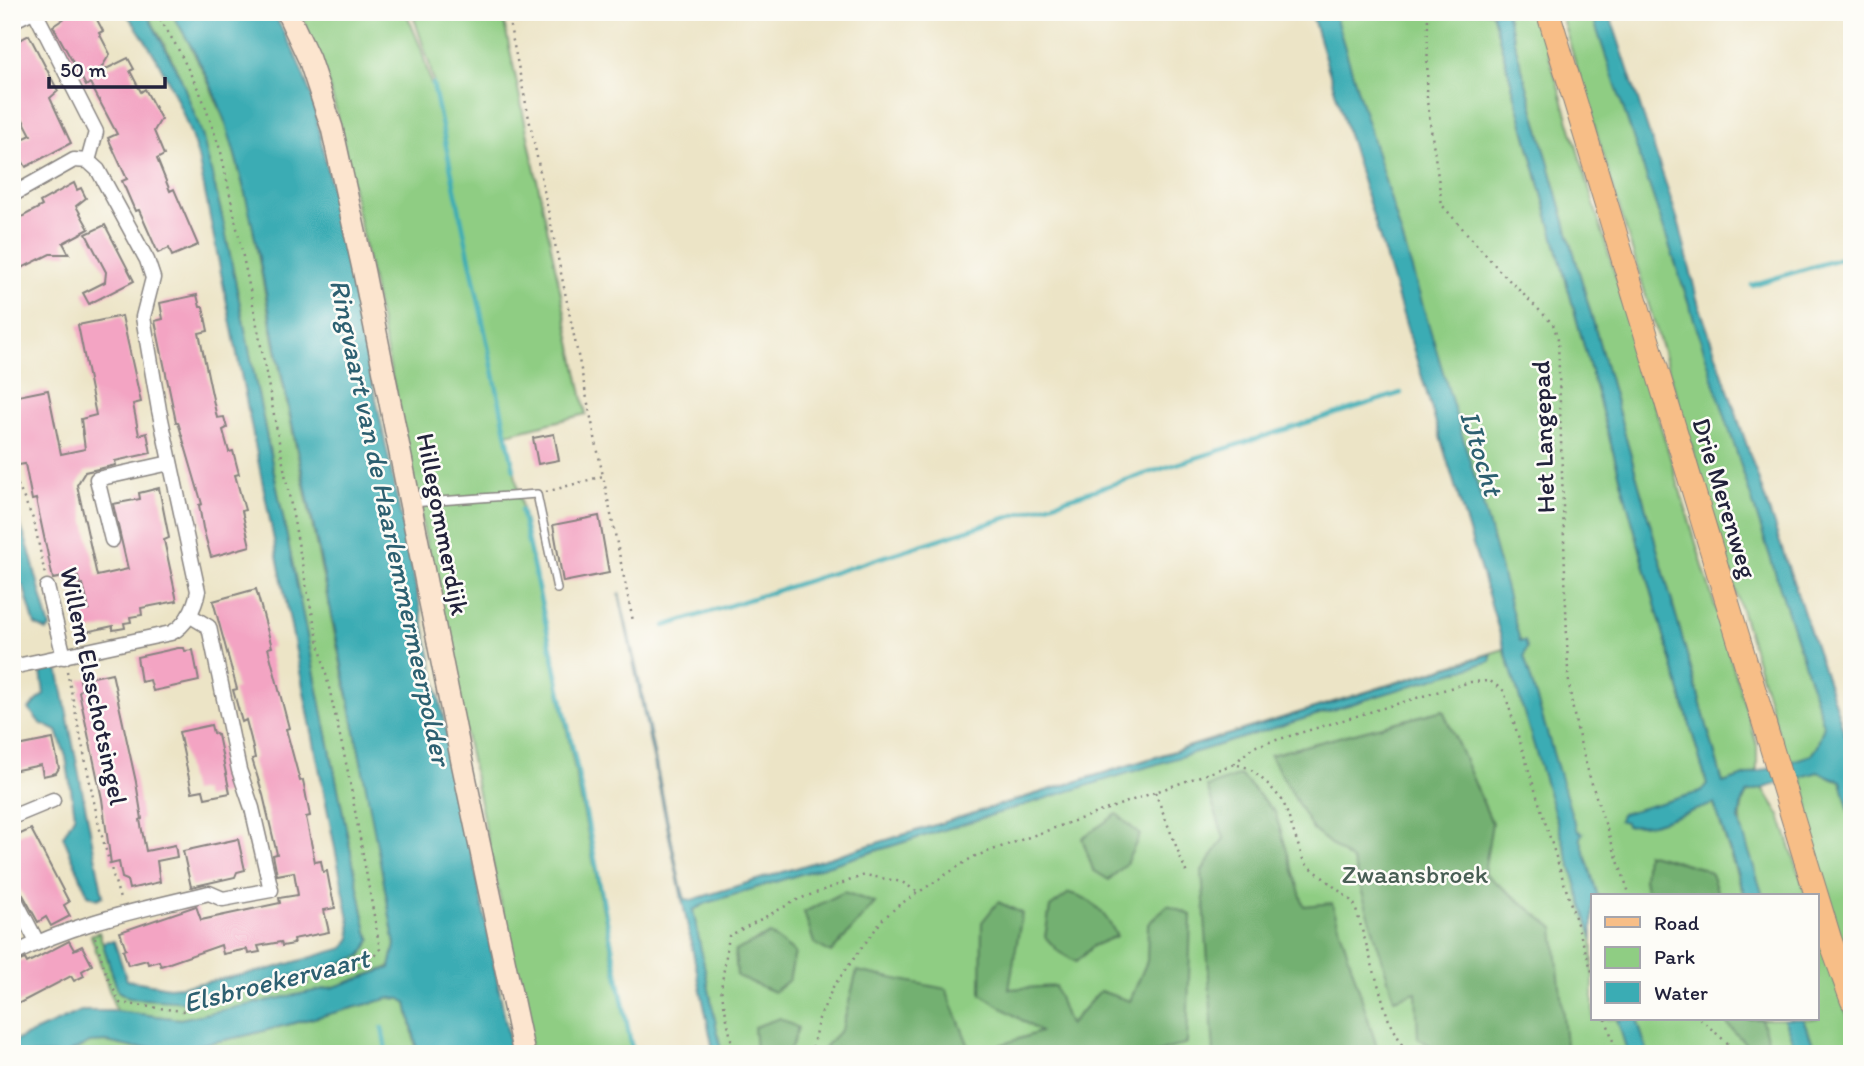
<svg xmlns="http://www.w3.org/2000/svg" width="1864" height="1066" viewBox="0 0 1864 1066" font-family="Itim,sans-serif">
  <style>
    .green { fill: #8fcd83; stroke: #58785f; stroke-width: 2 }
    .forest { fill: #73b071; stroke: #4a6956; stroke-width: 2 }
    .water { fill: #3aacb4; stroke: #2e6778; stroke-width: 2 }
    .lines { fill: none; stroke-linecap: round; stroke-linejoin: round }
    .stream { stroke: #3aacb4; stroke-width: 4.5 }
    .building { fill: #f3a4c3 }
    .lane-casing { stroke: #878380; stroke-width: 10 }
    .street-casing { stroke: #878380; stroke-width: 17 }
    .secondary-casing { stroke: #878380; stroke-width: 24 }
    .primary-casing { stroke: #878380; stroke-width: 25 }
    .path { stroke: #878380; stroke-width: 2.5; stroke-dasharray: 2 5; stroke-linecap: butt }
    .lane { stroke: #fff; stroke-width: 7 }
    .street { stroke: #fff; stroke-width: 14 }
    .secondary { stroke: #fce5cf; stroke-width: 21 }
    .primary { stroke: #f7be87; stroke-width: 23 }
    .labels { text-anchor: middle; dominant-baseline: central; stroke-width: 5; stroke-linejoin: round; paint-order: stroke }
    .street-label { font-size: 26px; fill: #22223b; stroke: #fdfcf7 }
    .park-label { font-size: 26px; fill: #485e54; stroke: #fdfcf7 }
    .water-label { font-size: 28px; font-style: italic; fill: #2d6071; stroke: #fdfcf7 }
  </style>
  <rect width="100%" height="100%" fill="#fdfcf7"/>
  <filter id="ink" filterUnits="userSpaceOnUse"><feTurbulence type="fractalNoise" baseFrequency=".0143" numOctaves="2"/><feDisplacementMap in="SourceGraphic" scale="14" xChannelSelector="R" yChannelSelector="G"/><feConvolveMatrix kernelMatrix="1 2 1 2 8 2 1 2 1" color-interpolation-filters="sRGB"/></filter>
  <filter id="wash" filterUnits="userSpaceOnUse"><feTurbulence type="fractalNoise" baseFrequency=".00686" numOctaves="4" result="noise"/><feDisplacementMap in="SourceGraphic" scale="28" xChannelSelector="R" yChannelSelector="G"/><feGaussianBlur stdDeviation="1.57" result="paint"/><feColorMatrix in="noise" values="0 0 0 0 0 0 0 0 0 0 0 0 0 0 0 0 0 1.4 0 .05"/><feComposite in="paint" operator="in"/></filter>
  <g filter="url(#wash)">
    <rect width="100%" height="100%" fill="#ece4c6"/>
    <g class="green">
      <path d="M145 12H171L187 39 210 86 228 129 250 212 274 341 372 814 395 945 390 967 335 987 180 1019 116 1011 91 935 99 932 118 991 129 998 329 967 361 956 371 940 367 932 222 216C205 146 187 73 145 12Z"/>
      <path d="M300 12H406L421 48 431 84 434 85 429 63 412 12H502L586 414 507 434 632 1054H532L338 117 327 79Z"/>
      <path d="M1330 12H1492L1657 611 1707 784 1744 896H1593V1019H1784L1796 1049 1803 1054H716L685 900H692L1504 649 1507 658 1520 641Z"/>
      <path d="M1506 12H1536L1757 746V772L1723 783Z"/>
      <path d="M1560 12H1607L1697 299 1848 746 1790 771Z"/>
      <path d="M1818 772 1841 781 1852 823V973L1831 911 1803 813 1809 808 1801 776Z"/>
      <path d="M1763 788 1780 816 1807 896H1763C1753 867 1730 821 1747 793Z"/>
      <path d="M1817 926 1852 1029V1054H1817L1803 1019H1817Z"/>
      <path d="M391 998 401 999 407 1003 417 1054H65L90 1043 107 1042 134 1048 153 1047 173 1050 244 1036Z"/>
    </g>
    <g class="forest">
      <path d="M1443 710 1492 823 1484 873 1554 928 1567 1054H1427L1440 1052 1418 1038 1416 992 1394 999 1353 862 1313 830 1270 755Z"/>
      <path d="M1240 775 1275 812 1304 906 1332 903 1379 1054H1214L1202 871 1224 838 1207 787Z"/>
      <path d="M1117 814 1140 835 1126 864 1109 880 1093 870 1082 838Z"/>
      <path d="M1646 853 1702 868 1711 874 1719 896H1647L1644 879Z"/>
      <path d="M844 892 875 903 831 953 814 943 804 912Z"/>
      <path d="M1069 893C1093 897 1106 915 1117 936L1093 946 1076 962 1059 952 1045 937 1050 907Z"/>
      <path d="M998 902 1022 913 1009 989 1055 986 1069 1025 1100 991 1130 1001 1147 961 1148 924 1168 905 1191 915 1187 1043 1153 1054H972L1040 1032 981 994 982 922Z"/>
      <path d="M770 934 795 953 789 980 774 992 737 976 735 951Z"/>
      <path d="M857 971 946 989 972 1054H825L824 1047 842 1029Z"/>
      <path d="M780 1018 798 1028 792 1046 786 1054 756 1052 754 1027Z"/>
      <path d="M1723 1019H1761L1773 1054H1754Z"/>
    </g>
    <g class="water">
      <path d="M125 12H145L149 18 180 76 202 134 222 216 367 932 371 940 361 956 329 967 188 1002 129 998 118 991 103 944 107 941H114L127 980 169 987 191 985 267 970 344 948 351 938 350 924 198 157C182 104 159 55 125 12Z"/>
      <path d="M171 12H273L295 54 312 97 466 824 512 1054H418L407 1003 401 999 391 998 244 1036 173 1050 153 1047 134 1048 107 1042 90 1043 65 1054H12V1042L81 1011H116L180 1019 334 987 390 968 395 945C363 761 325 578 286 395 267 307 255 217 228 131 216 89 194 49 171 12Z"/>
      <path d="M1311 12H1334L1482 501 1520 641H1525L1527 647 1524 656 1572 816 1578 831 1583 833 1580 837 1598 896H1593V940Z"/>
      <path d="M1492 12H1506L1723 783 1811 755 1817 746 1824 725 1690 307 1591 12H1609L1680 227 1697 299 1839 716 1852 758V823L1841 781 1818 772 1747 793 1742 802 1739 820 1763 896H1745L1714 804 1653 824 1626 826 1625 822 1619 820 1621 814 1700 792 1707 784 1657 611Z"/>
      <path d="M12 501 29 549 50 628 47 631 35 625 24 588 12 573Z"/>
      <path d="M619 593 641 688 680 882 685 899 692 900 1491 654V661L707 903 693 910 722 1054H714Z"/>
      <path d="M58 668 103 896 97 899 88 895 63 836 75 815 66 757 57 731 40 723 29 709 44 694 41 672Z"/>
      <path d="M1617 1019H1637L1648 1054H1628Z"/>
      <path d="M1784 1019H1803L1817 1054H1798Z"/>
    </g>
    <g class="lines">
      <g class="stream">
        <path d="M433 84 514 470"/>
        <path d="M1752 285 1852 255"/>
        <path d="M521 510 576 763 633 1054"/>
        <path d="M665 626 1401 393"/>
        <path d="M382 1028 387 1054"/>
      </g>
    </g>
    <g id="blocks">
      <g class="building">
        <path d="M62 12H93L103 31 99 33 110 54 98 73 128 58 134 69 130 71 141 92 145 89 161 119 154 131 164 155 157 159 170 191 174 189 198 245 172 256 169 248 158 253 139 210 135 211 122 181 127 179 108 138 117 134 90 83 86 86 53 26 65 18Z"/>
        <path d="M29 35 58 91 50 98 71 143 26 167 23 162 12 168V144L31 135 18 110 12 112V44Z"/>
        <path d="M74 183 77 190 81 188 86 198 76 206 89 229 63 243 69 254H50L12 273V222L42 206 40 202Z"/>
        <path d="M105 225 134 281 89 304 83 293 105 282 106 272 86 234Z"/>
        <path d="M197 295 200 307H203L208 331 199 333 211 390 217 418 224 417 227 428 223 430 229 452 233 451 239 474 235 475 245 510 242 511 250 546 211 557 203 528 199 505 202 504 178 422H176L155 321 163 319 160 303Z"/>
        <path d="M122 316 141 402 133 404 139 435 147 433 151 453 115 461 116 465 85 472 77 485 97 576 128 569 113 504 140 499 139 493 159 488 169 538 164 540 177 601 141 608 142 615 130 617 131 622 124 623 125 628 113 630V626L81 633 77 612 89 610 83 584 80 585 78 577 64 580V577L53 579 36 499 32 500 25 464 12 466V401L18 400V396L48 390 61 454 85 449 81 419 96 415 78 325Z"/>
        <path d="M554 434 559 460 538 464 533 438Z"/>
        <path d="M599 516 609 573 563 582 553 525Z"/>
        <path d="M256 589 272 647 268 648 289 728 286 729 300 781 303 780 310 816 306 817 315 862 321 861 323 872 327 871 330 887 335 908 324 910 329 932 293 939 294 944 282 946 281 942 258 946 260 952 248 954 247 949 223 954 221 945 161 966 159 961 148 964 147 960 128 965 123 950 126 949 120 932 196 906 201 920 280 903 279 898 298 895 294 872 277 875 273 855 277 854 263 795 252 759 255 758 251 739 246 720 242 722 233 690 237 689 213 601Z"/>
        <path d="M178 648H184L185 651 193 650 199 681 153 691 150 680 141 682 137 657Z"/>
        <path d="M112 673 136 782 142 819 140 820 146 851 175 845 177 857 157 861 160 882 129 889 127 880 122 878 119 862 111 864 102 799 79 692 82 688 80 680Z"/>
        <path d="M211 725 213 733 218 735 230 793 205 798 203 790 192 792 179 732Z"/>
        <path d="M53 739 59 768 56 773 43 776 41 765 12 771V747Z"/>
        <path d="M31 829 69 902 64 905 70 916 51 926 46 917 38 922 12 875V838Z"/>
        <path d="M238 839 245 870 237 872 235 877 191 887 183 851Z"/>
        <path d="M69 941 74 950 82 946 92 965 82 971 84 976 74 981 71 976 12 1007V964L25 959 27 963Z"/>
      </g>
    </g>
  </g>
  <g filter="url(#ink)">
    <use href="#blocks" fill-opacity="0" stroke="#878380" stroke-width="2"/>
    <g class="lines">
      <defs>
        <path id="lane" d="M411 503 537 494 557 589"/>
        <g id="street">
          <path d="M35 12 96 132 88 161"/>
          <path d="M12 21 31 12"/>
          <path d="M12 195 74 160 88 161 98 170 147 260 153 278 143 317 159 410 198 591C195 607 186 626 171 633L12 667"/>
          <path d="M112 540 97 479 170 463"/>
          <path d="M47 587 64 657"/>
          <path d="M12 817 53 800"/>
          <path d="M12 894 37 942"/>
          <path d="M12 955C76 922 140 910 209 893L223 899 271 890 252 808 239 770 209 627 189 615"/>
        </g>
        <path id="secondary" d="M287 12 309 59 332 128 364 273 463 767 524 1054"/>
        <path id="primary" d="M1548 12 1830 940 1852 1000"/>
      </defs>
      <use href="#lane" class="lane-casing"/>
      <use href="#street" class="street-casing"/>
      <use href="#secondary" class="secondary-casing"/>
      <use href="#primary" class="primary-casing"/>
      <g class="path">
        <path d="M507 12 603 476"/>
        <path d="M1428 12 1427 101 1442 205 1500 271 1553 324 1558 339 1568 673C1575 750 1606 823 1630 896"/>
        <path d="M12 472 34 521 45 575"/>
        <path d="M546 492 603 476 633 621"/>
        <path d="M67 671 99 826 120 899"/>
        <path d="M1234 764 1253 747 1470 682 1490 681 1504 691 1593 975"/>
        <path d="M1155 792 1187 874"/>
        <path d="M95 937 106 973 120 1003 182 1011 367 965 380 949 348 772 307 590 254 309 221 152 202 97 177 47 156 12"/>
        <path d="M1606 1019 1617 1054"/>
        <path d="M1700 1019 1740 1054"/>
        <path d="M734 1054 721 989 729 936 799 899 865 875 902 882 918 892"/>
        <path d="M811 1054 818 1021 833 987 883 919 899 905 973 857 1234 764 1249 768 1269 785 1283 801 1304 862 1354 903 1388 1018 1407 1054"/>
      </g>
      <use href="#lane" class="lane"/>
      <use href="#street" class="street"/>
      <use href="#secondary" class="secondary"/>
      <use href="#primary" class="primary"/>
    </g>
  </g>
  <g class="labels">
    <g class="street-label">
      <text transform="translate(1543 437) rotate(-92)">Het Langepad</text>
      <text transform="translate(1725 498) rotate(73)">Drie Merenweg</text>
      <text transform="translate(443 524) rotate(79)">Hillegommerdijk</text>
      <text transform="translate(94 686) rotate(78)">Willem Elsschotsingel</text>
    </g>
    <g class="park-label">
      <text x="1415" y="874">Zwaansbroek</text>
    </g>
    <g class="water-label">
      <text transform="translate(1482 453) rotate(73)">IJtocht</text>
      <text transform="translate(391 522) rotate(78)">Ringvaart van de Haarlemmermeerpolder</text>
      <text transform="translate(276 980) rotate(-14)">Elsbroekervaart</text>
    </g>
  </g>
  <rect width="1864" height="1066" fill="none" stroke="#fdfcf7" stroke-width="42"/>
  <rect x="1591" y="894" width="228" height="126" fill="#fdfcf7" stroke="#a5a5ac" stroke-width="2"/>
  <rect x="1605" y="917" width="35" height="10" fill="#f7be87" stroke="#a5a5ac" stroke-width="2"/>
  <text x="1654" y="930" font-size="21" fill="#22223b">Road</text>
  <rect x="1605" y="947" width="35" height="21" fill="#8fcd83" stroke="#a5a5ac" stroke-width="2"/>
  <text x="1654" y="964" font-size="21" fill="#22223b">Park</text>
  <rect x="1605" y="982" width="35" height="21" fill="#3aacb4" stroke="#a5a5ac" stroke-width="2"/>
  <text x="1654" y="1000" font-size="21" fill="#22223b">Water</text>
  <path d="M49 77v10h116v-10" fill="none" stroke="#22223b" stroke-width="3.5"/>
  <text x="60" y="77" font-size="21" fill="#22223b" stroke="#fdfcf7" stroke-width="5" paint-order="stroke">50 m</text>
</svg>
